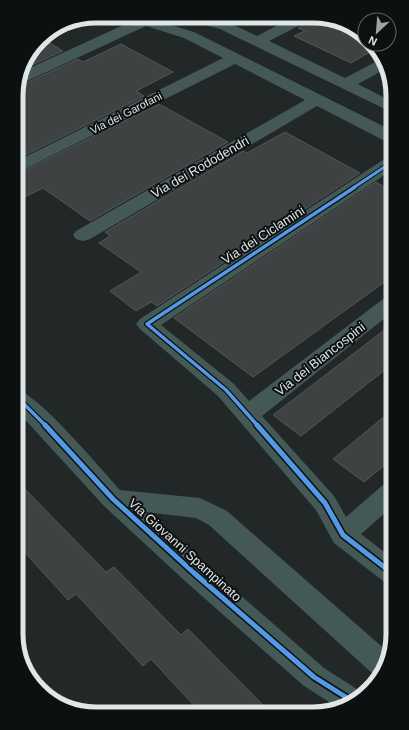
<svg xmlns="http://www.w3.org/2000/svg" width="409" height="730" viewBox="0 0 409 730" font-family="Arial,sans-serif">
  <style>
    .building { fill: #3e4242; stroke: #535758 }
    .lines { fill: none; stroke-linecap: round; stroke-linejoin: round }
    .minor { fill: #445955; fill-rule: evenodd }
    .cycleway-far2-casing { stroke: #0c1011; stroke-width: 5 }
    .cycleway-far1-casing { stroke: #0c1011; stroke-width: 6 }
    .cycleway-casing { stroke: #0c1011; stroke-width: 8 }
    .cycleway-far2 { stroke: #5399e6; stroke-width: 3 }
    .cycleway-far1 { stroke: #5399e6; stroke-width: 3.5 }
    .cycleway { stroke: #5399e6; stroke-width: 5 }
    .labels { text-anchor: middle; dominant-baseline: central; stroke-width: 4; stroke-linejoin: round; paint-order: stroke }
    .far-street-label { font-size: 11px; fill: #e0e5e6; stroke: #0c1011 }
    .street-label { font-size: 13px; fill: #e0e5e6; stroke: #0c1011 }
    .rim { fill: none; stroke: #e0e5e6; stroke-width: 5 }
  </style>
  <rect width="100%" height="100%" fill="#222727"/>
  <g class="building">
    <path d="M313 17H329L365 35V44H371L375 49 351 63 294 36 305 31 298 28 311 21Z"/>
    <path d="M45 40 63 51 21 70 24 60 38 43Z"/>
    <path d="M121 44 173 72 136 91 144 96 17 159V84L26 83 78 59 83 62Z"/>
    <path d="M159 104 228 142 90 221 43 188 17 201V174Z"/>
    <path d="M285 132 360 173 157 306 151 302 136 311 110 291 141 272 99 243 110 236 105 232 243 151 247 153Z"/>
    <path d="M376 182 390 190V278L253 377 174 318Z"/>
    <path d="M391 325V365L301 436 273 415Z"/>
    <path d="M391 411 392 459 364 482 333 459Z"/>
    <path d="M19 483 106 572 114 567 181 635 188 629 269 711 200 712 151 659 143 666 76 594 68 600 20 547Z"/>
  </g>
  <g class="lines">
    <g class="minor">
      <path d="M116 16 145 17 194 32 389 129V141L383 140 317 106 90 239 83 241 76 239 73 235 76 231 305 100 235 64 17 173V161L223 58 184 38 146 26 25 82 17 83 21 72 130 22 118 19Z"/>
      <path d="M185 17C211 13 234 25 257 36L293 17H312L310 20 269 41 345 78 381 59 387 68 358 84 389 100V111L220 29 187 20Z"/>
      <path d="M389 159V172L161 325 234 384 249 401 383 299 390 297V314L262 416 334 496 346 517 383 485 392 482V507L361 534 392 558V584L383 581 334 543 316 510 218 396 140 329 136 324 140 319 383 160Z"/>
      <path d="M19 391C41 397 101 469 120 490L200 498 227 511 388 652 379 677 373 674 209 525 196 518 145 512 324 668 363 693 340 709 304 686 185 581 104 506 19 413Z"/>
    </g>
    <defs>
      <path id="cycleway-far2" d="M353 188 389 164"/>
      <g id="cycleway-far1">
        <path d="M19 399 46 426"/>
        <path d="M258 426 226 390 147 324 355 187"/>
      </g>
      <g id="cycleway">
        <path d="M45 425 113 499 194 573 314 677 352 701"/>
        <path d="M257 425 325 503 343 535 392 573"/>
      </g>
    </defs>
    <use href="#cycleway-far2" class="cycleway-far2-casing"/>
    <use href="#cycleway-far1" class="cycleway-far1-casing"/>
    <use href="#cycleway" class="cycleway-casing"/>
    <use href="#cycleway-far2" class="cycleway-far2"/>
    <use href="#cycleway-far1" class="cycleway-far1"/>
    <use href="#cycleway" class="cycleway"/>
  </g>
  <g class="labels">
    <g class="far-street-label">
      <text transform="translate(126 113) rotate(-27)">Via dei Garofani</text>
    </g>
    <g class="street-label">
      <text transform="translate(200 167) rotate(-30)">Via dei Rododendri</text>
      <text transform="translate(263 235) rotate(-33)">Via dei Ciclamini</text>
      <text transform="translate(320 359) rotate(-38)">Via dei Biancospini</text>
      <text transform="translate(185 550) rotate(42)">Via Giovanni Spampinato</text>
    </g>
  </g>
  <path d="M0 0H409V730H0ZM96 23H313A73 73 0 0 1 386 96V634A73 73 0 0 1 313 707H96A73 73 0 0 1 23 634V96A73 73 0 0 1 96 23Z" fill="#0c1011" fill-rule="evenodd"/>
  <path class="rim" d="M96 23H313A73 73 0 0 1 386 96V634A73 73 0 0 1 313 707H96A73 73 0 0 1 23 634V96A73 73 0 0 1 96 23Z"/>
  <g transform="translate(377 32) rotate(206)"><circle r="19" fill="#0c1011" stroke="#616566"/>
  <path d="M0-3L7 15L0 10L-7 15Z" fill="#9ea2a3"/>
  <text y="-6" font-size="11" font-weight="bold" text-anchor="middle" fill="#e0e5e6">N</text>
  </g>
</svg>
